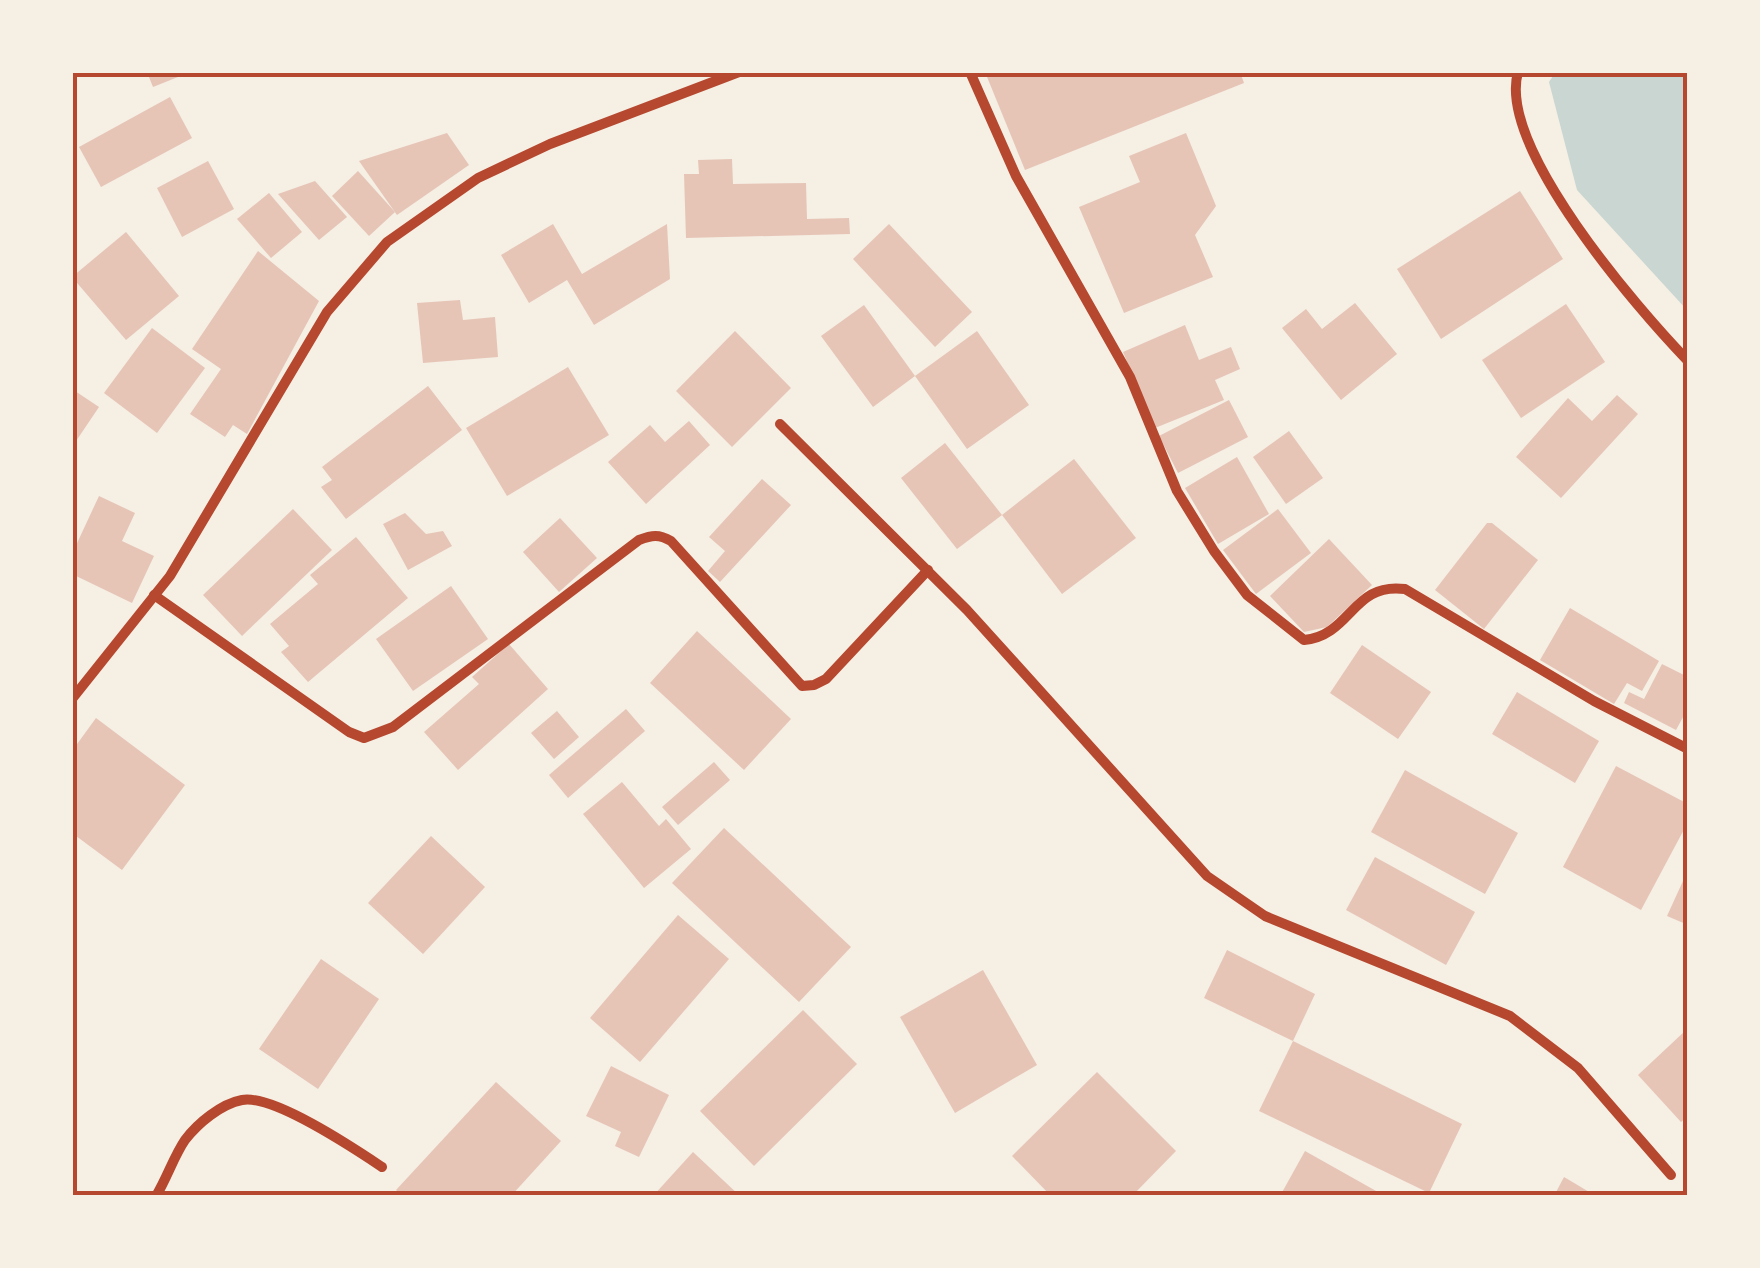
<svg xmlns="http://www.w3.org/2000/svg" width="1760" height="1268" viewBox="0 0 1760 1268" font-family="'Fira Sans Condensed',sans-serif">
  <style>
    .water { fill: #c9d6d2 }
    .building { fill: #e6c5b7 }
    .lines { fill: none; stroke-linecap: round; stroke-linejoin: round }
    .minor { stroke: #b5482f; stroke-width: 10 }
    .neatline { fill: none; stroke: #b5482f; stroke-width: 4 }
  </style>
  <rect width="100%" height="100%" fill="#f6efe4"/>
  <path class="water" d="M1555 73H1687V310L1577 190 1549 82Z"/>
  <g class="building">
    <path d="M147 72H188V73L153 87Z"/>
    <path d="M985 72H1240L1244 83 1025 170Z"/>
    <path d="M170 97 192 138 101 187 79 147Z"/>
    <path d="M447 133 469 165 397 215 359 161Z"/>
    <path d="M1186 133 1216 206 1195 235 1213 277 1124 313 1079 207 1140 182 1129 156Z"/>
    <path d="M732 159 733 184 806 183 807 219 849 218 850 234 686 238 684 174H699L698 160Z"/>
    <path d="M208 161 234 209 182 237 157 188Z"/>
    <path d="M358 171 395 212 369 236 332 196Z"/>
    <path d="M315 181 347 217 319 240 278 194Z"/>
    <path d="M1520 191 1563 259 1441 339 1397 269Z"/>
    <path d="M269 193 302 232 271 258 237 219Z"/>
    <path d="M553 224 582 274 667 224 670 279 594 325 567 280 529 303 501 255Z"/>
    <path d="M889 224 972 312 935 347 853 259Z"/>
    <path d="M126 232 179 296 126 340 72 277Z"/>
    <path d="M258 251 319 301 247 434 233 425 225 437 190 414 221 369 192 349Z"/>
    <path d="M460 300 463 320 495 317 498 357 423 363 417 303Z"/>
    <path d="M1355 303 1397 354 1341 400 1282 328 1306 309 1322 329Z"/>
    <path d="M1566 304 1605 362 1521 418 1482 360Z"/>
    <path d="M864 305 915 376 873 407 821 336Z"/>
    <path d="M1185 325 1199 360 1231 347 1240 369 1215 380 1224 400 1155 428 1123 352Z"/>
    <path d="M152 328 205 368 157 433 104 393Z"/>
    <path d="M735 331 791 388 732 447 676 391Z"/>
    <path d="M977 331 1029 405 967 449 915 376Z"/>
    <path d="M568 367 609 435 507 496 466 428Z"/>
    <path d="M428 386 462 430 346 519 321 487 332 480 322 467Z"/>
    <path d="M72 389 99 407 72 447Z"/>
    <path d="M1617 395 1638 414 1561 498 1516 457 1568 398 1592 421Z"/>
    <path d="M1229 400 1248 437 1178 473 1159 436Z"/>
    <path d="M689 421 710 445 646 504 608 462 650 425 665 442Z"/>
    <path d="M1289 431 1323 478 1286 504 1253 457Z"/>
    <path d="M945 443 1002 515 957 549 901 478Z"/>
    <path d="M1237 457 1269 514 1218 544 1185 488Z"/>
    <path d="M1074 459 1136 538 1062 594 1002 515Z"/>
    <path d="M762 479 791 505 720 582 708 571 725 551 709 537Z"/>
    <path d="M99 496 135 513 122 541 154 556 132 603 72 574V554Z"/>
    <path d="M293 509 332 550 242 636 203 595Z"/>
    <path d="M1278 509 1311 553 1256 594 1223 550Z"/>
    <path d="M405 513 426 534 443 531 452 546 408 570 383 524Z"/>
    <path d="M560 518 597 558 559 592 523 552Z"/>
    <path d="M1487 523H1492L1538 560 1484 629 1435 590Z"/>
    <path d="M356 537 408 598 308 682 281 652 289 646 270 624 318 584 310 575Z"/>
    <path d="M1329 539 1372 585 1327 627 1304 632 1270 596Z"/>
    <path d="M451 586 488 639 413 691 376 639Z"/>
    <path d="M1570 608 1659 661 1642 691 1627 683 1614 704 1540 660Z"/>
    <path d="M697 631 791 719 744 770 650 683Z"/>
    <path d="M509 644 548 689 458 770 424 732 479 684 472 677Z"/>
    <path d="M1362 645 1431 692 1398 739 1330 693Z"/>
    <path d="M1662 664 1688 677V708L1676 730 1624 703 1629 692 1644 699Z"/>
    <path d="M1517 692 1599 741 1575 783 1492 734Z"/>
    <path d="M626 709 645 731 568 798 549 775Z"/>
    <path d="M557 711 579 737 554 759 531 733Z"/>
    <path d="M96 718 185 785 122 870 72 833V751Z"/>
    <path d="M714 762 730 780 678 825 662 807Z"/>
    <path d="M1616 766 1688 804V822L1641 910 1563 867Z"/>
    <path d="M1405 770 1518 833 1485 894 1371 832Z"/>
    <path d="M622 782 659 826 666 819 691 849 644 888 583 814Z"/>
    <path d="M724 828 851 947 799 1002 672 883Z"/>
    <path d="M431 836 485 887 423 954 368 903Z"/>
    <path d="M1375 857 1475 912 1446 965 1346 910Z"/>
    <path d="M1688 870V925L1667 916Z"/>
    <path d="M678 915 729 959 640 1062 590 1018Z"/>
    <path d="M1227 950 1315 994 1293 1041 1204 998Z"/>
    <path d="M321 959 379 999 318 1089 259 1049Z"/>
    <path d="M983 970 1037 1065 955 1113 900 1017Z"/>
    <path d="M803 1010 857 1064 754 1166 700 1111Z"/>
    <path d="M1685 1031 1688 1116 1681 1122 1638 1075Z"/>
    <path d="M1293 1041 1462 1124 1429 1193 1259 1111Z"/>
    <path d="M611 1066 669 1095 639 1157 615 1146 621 1132 586 1116Z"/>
    <path d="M1097 1072 1176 1151 1132 1196H1051L1012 1156Z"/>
    <path d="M496 1082 561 1141 511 1196H402L396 1190Z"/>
    <path d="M1305 1151 1385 1196H1280Z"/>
    <path d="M693 1152 740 1196H653Z"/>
    <path d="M1564 1177 1596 1196H1554Z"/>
  </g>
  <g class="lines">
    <g class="minor">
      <path d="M970 72 1016 176 1130 377 1177 491 1214 551 1247 595 1304 640C1352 635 1352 582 1405 589L1594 701 1688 749"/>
      <path d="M1518 72C1497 147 1637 308 1688 361"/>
      <path d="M780 424 967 610 1207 876 1265 916 1510 1016 1578 1068 1671 1175"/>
      <path d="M154 595 349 732 364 738 393 727 639 540C652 535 659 534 671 541L802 686 814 685 826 679 928 570"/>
      <path d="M72 699 170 576 327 312 387 242 478 178 550 144 739 72"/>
      <path d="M156 1196C167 1178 174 1156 185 1140 198 1123 221 1104 242 1100 273 1094 355 1149 382 1167"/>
    </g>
  </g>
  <rect width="1760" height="1268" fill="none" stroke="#f6efe4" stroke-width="150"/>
  <rect x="75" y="75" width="1610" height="1118" class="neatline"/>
</svg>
